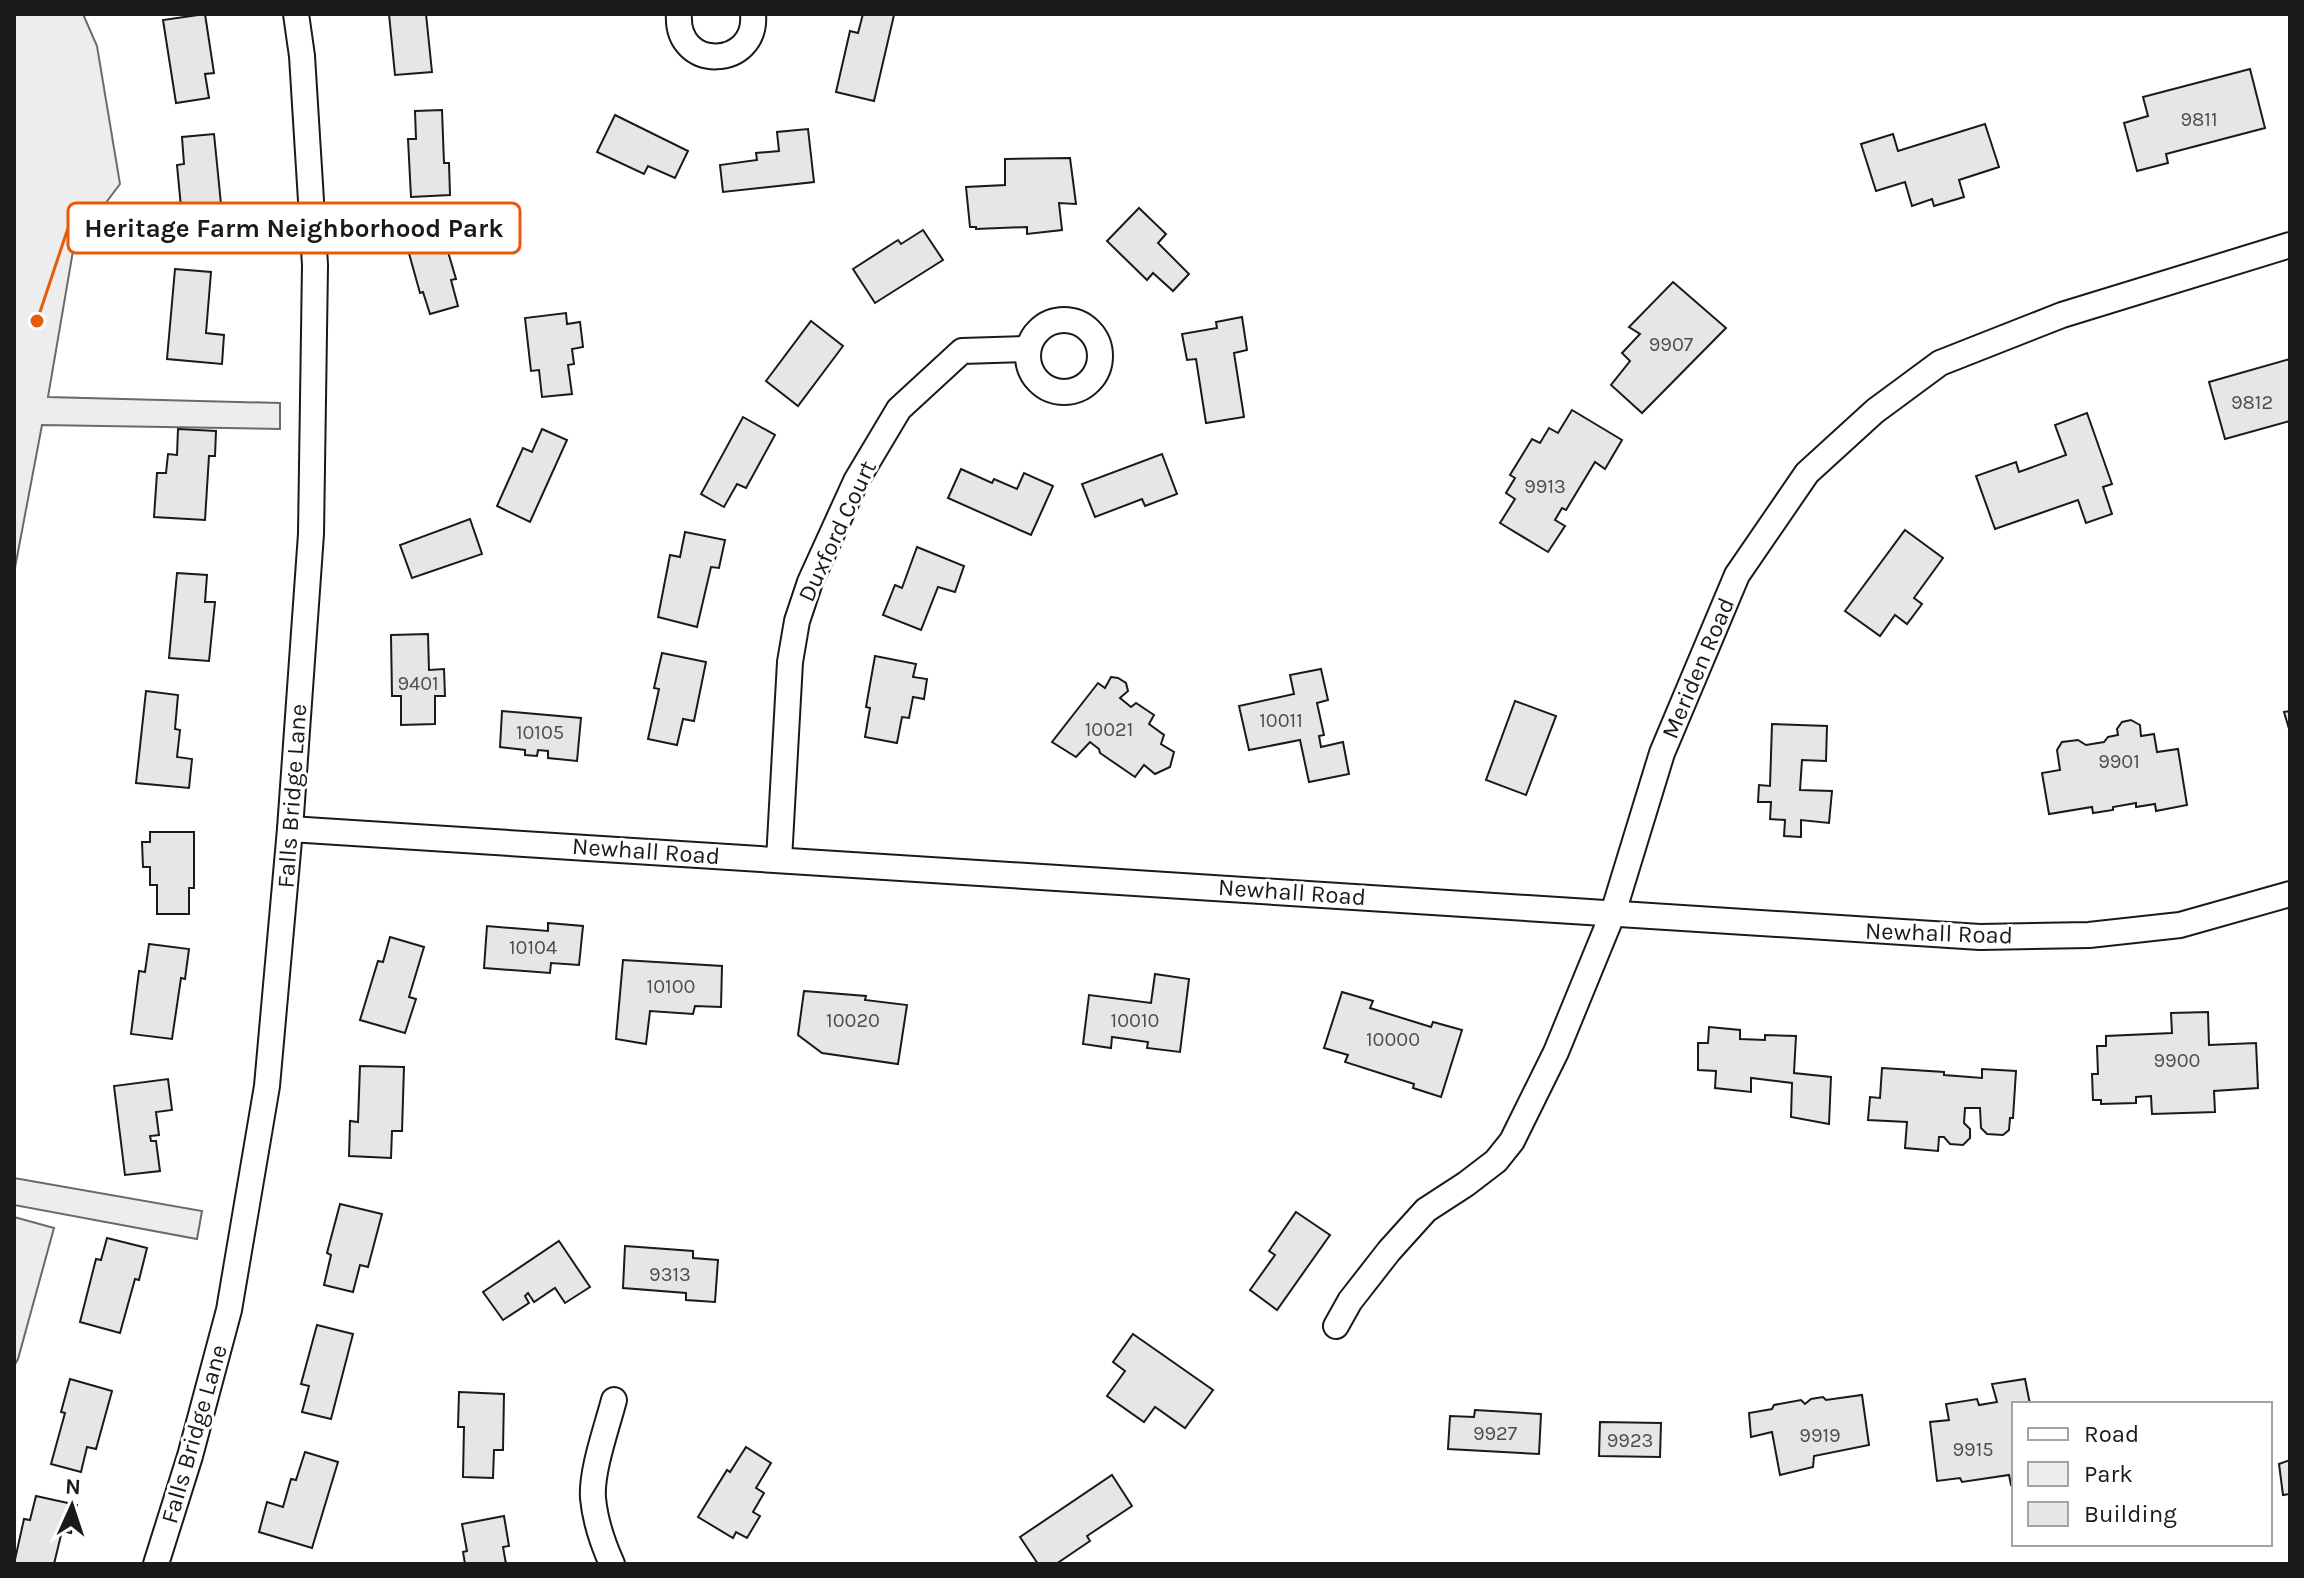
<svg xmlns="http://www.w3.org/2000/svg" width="2304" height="1578" viewBox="0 0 2304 1578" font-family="Karla,sans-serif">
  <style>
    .green { fill: #ededed; stroke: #6a6a6a; stroke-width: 2 }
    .building { fill: #e6e6e6; stroke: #1a1a1a; stroke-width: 2 }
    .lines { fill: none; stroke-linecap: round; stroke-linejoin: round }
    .minor-casing { stroke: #1a1a1a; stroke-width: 28 }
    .minor { stroke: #fff; stroke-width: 24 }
    .labels { text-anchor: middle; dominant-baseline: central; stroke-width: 6; stroke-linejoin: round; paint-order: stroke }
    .number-label { font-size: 20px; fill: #4d4d4d }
    .street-label { font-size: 24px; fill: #1a1a1a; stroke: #fff }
    .leader { fill: none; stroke: #e8590c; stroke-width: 3 }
    .callout-dot { fill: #e8590c; stroke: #fff; stroke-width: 3 }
    .callout { fill: #fff; stroke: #e8590c; stroke-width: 3 }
    .callout-label { font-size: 26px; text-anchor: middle; font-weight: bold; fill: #1a1a1a }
  </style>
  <rect width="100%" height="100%" fill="#fff"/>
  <g class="green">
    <path d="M14 14H83L97 46 120 184 74 245 48 397 280 403V429L42 425 14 573Z"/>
    <path d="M14 1178 202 1211 197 1239 14 1205Z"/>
    <path d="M14 1217 54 1228 18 1359 14 1366Z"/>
  </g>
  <g class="building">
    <path d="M205 14 214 73 205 74 209 98 176 103 163 20Z"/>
    <path d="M389 14H426L432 72 395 75Z"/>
    <path d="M863 14 894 15 874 101 836 92 850 31 858 33Z"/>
    <path d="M2250 69 2265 128 2166 154 2168 163 2137 171 2124 123 2148 116 2143 97Z"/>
    <path d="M442 110 444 163H449L450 195 411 197 408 139H416L415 111Z"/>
    <path d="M615 115 688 151 675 178 648 166 644 174 597 152Z"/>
    <path d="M1985 124 1999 167 1959 180 1964 197 1934 206 1932 199 1912 206 1905 182 1876 191 1861 144 1893 134 1898 151Z"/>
    <path d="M808 129 814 182 723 192 720 165 757 160 756 153 779 151 777 132Z"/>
    <path d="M214 134 222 214 182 218 177 165 184 164 182 137Z"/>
    <path d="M1070 158 1076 204 1059 203 1062 230 1027 234V227L976 229V227H970L966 187 1005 185V159Z"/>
    <path d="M1139 208 1166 234 1158 243 1189 274 1173 291 1153 273 1147 280 1107 241Z"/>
    <path d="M441 228 456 279 451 280 458 306 430 314 423 292 420 293 405 239Z"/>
    <path d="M923 230 943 260 875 303 853 269 898 240 901 244Z"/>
    <path d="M175 269 211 272 206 333 224 335 222 364 167 359Z"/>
    <path d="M1673 282 1726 328 1642 413 1611 385 1630 361 1622 353 1640 334 1629 327Z"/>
    <path d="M566 313 567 324 580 322 583 347 572 349 574 364 568 365 572 394 542 397 539 370 531 371 525 318Z"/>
    <path d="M1242 317 1247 350 1234 353 1244 417 1206 423 1196 359 1187 360 1182 334 1217 328 1216 322Z"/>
    <path d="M811 321 843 346 798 406 766 381Z"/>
    <path d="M2290 359V421L2225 439 2209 382Z"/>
    <path d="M1572 410 1622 440 1605 469 1595 462 1566 510 1562 508 1555 520 1565 526 1548 552 1500 523 1515 499 1506 493 1515 478 1510 475 1532 439 1540 443 1549 428 1558 433Z"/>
    <path d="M2087 413 2112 484 2103 487 2112 514 2086 523 2078 500 1995 529 1976 476 2016 462 2019 472 2066 455 2055 425Z"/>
    <path d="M743 417 775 435 746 488 737 484 724 507 701 494Z"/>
    <path d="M178 429 216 431 215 456H209L205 520 154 517 157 473H166L168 454 177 455Z"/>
    <path d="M542 429 567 440 530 522 497 506 523 448 532 452Z"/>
    <path d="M1162 454 1177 494 1145 506 1142 499 1095 517 1082 484Z"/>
    <path d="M961 469 992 483 994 479 1017 489 1024 473 1053 486 1031 535 948 498Z"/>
    <path d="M470 519 482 554 412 578 400 545Z"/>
    <path d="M1905 530 1943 558 1914 598 1922 604 1907 624 1895 615 1880 636 1845 611Z"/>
    <path d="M685 532 725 540 719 568 711 567 697 627 658 617 670 555 680 557Z"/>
    <path d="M917 547 964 566 955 592 938 587 921 630 883 615 895 585 902 588Z"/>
    <path d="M177 573 207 575 205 602H215L209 661 169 658Z"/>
    <path d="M428 634 429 670 444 669 445 696H435V724L401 725V696H392L391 635Z"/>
    <path d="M662 653 706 662 694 721 683 719 677 745 648 739 659 689 654 688Z"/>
    <path d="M875 656 916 664 913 677 927 679 924 699 913 697 909 718 902 717 897 743 865 737 870 708 866 707Z"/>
    <path d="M1321 669 1328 700 1317 703 1324 735 1319 736 1321 747 1343 742 1349 774 1309 782 1300 740 1249 750 1239 706 1294 694 1290 675Z"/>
    <path d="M1111 677 1118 678 1126 683 1128 691 1120 698 1131 707 1136 703 1154 715 1149 724 1164 735 1161 744 1174 752 1170 767 1155 774 1144 765 1135 777 1100 753 1099 749 1090 742 1076 757 1052 742 1098 683 1105 688Z"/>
    <path d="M146 691 178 695 175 729 180 730 177 757 192 759 189 788 136 783Z"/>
    <path d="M1515 701 1556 716 1526 795 1486 780Z"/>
    <path d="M502 711 581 718 577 761 548 758V751L538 750 537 756 525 755V750L500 747Z"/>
    <path d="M2290 711V732L2284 712Z"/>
    <path d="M2131 720 2140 725 2141 736 2154 734 2157 752 2178 749 2187 805 2156 811 2155 804 2136 807V803L2113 807V810L2093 813 2092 807 2049 814 2042 773 2060 770 2057 750 2062 742 2078 740 2086 745 2104 742 2108 737 2118 735 2117 729 2122 722Z"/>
    <path d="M1772 724 1827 726 1826 761 1802 760 1800 790 1832 791 1829 823 1801 820V837L1784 836 1785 820 1770 819 1771 802H1758L1759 785 1770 786Z"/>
    <path d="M150 832H194V888H189V914H157V885H150V867H143L142 842H150Z"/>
    <path d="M548 923 583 926 579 965 551 963 550 973 484 968 487 926 548 931Z"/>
    <path d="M390 937 424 947 409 997 416 999 405 1033 360 1020 378 961 383 962Z"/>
    <path d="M149 944 189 949 185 979 181 978 172 1039 131 1034 139 971 145 972Z"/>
    <path d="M623 960 722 966 721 1007 695 1006 693 1014 650 1011 646 1044 616 1039Z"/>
    <path d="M1155 974 1189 979 1180 1052 1147 1048 1148 1042 1112 1037 1111 1048 1083 1044 1089 995 1151 1003Z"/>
    <path d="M804 991 866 996 865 1000 907 1005 898 1064 822 1053 798 1035Z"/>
    <path d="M1342 992 1373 1001 1370 1008 1431 1027 1433 1022 1462 1030 1441 1097 1413 1088 1414 1084 1345 1062 1348 1055 1324 1048Z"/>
    <path d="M2208 1012 2209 1045 2256 1043 2258 1088 2214 1091 2215 1112 2152 1114 2151 1096 2136 1097V1103L2101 1104V1100H2093L2092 1074H2098L2097 1046H2106V1036L2172 1033 2171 1013Z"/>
    <path d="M1709 1027 1740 1030V1039L1765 1040V1035L1796 1036 1794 1073 1831 1077 1829 1124 1791 1117 1792 1083 1751 1078V1092L1715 1088 1716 1071 1698 1070V1043H1708Z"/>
    <path d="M360 1066 404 1067 402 1131H392L391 1158 349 1156 350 1121 358 1122Z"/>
    <path d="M1882 1068 1944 1072V1075L1982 1078V1069L2016 1071 2013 1118H2010L2009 1130 2003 1135 1987 1134 1981 1128 1980 1108H1965L1964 1123 1970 1129V1138L1963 1145 1950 1144 1944 1137H1939L1938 1151 1905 1148 1907 1122 1868 1120 1870 1097 1880 1098Z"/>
    <path d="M168 1079 172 1110 156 1112 159 1135 150 1136 151 1141H156L160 1171 125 1175 114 1086Z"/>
    <path d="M340 1204 382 1214 368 1267 360 1265 353 1292 324 1285 331 1255 327 1253Z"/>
    <path d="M1296 1212 1330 1235 1277 1310 1250 1290 1275 1255 1269 1251Z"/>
    <path d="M107 1238 147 1248 139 1280 135 1279 120 1333 80 1322 96 1259 101 1260Z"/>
    <path d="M559 1241 590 1287 565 1303 555 1288 534 1302 528 1293 525 1296 529 1303 503 1320 483 1292Z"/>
    <path d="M625 1246 693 1251V1258L718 1260 715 1302 686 1300V1293L623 1288Z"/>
    <path d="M317 1325 353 1334 331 1419 302 1412 309 1386 301 1384Z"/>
    <path d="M1133 1334 1213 1390 1185 1428 1155 1407 1144 1422 1107 1396 1125 1371 1113 1362Z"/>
    <path d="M70 1379 112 1391 96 1449 87 1447 81 1472 51 1464 65 1413 61 1412Z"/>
    <path d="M2025 1379 2030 1404H2014V1484L2011 1485 2009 1475 1962 1482 1960 1478 1937 1481 1930 1422 1949 1420 1946 1404 1977 1399 1979 1405 1997 1402 1992 1384Z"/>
    <path d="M459 1392 504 1394 503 1450H494L493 1478 463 1477 464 1427H458Z"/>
    <path d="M1862 1395 1869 1445 1814 1456 1813 1467 1780 1475 1772 1432 1751 1437 1749 1413 1772 1409 1774 1405 1801 1400 1805 1404 1811 1399 1823 1397 1826 1400Z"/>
    <path d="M1475 1410 1541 1414 1539 1454 1448 1449 1450 1416 1474 1417Z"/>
    <path d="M1600 1422 1661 1423 1660 1457 1599 1456Z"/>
    <path d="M746 1447 771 1463 756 1488 764 1493 753 1512 760 1516 747 1538 736 1532 733 1538 698 1517 727 1470 730 1472Z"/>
    <path d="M305 1452 338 1462 312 1548 259 1532 267 1502 283 1507 291 1479 296 1480Z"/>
    <path d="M2290 1460V1494L2283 1495 2279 1464Z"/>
    <path d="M1112 1475 1132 1506 1087 1536 1090 1541 1056 1564H1038L1020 1537Z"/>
    <path d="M36 1496 77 1505 71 1533 62 1531 54 1564H14L24 1519 30 1520Z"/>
    <path d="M504 1516 509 1546 503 1547 506 1564H465L463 1552 467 1551 462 1524Z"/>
  </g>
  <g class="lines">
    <defs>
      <g id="minor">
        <path d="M679 14C675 72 758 69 753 14"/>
        <circle cx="1064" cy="356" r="36"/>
        <path d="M290 829 1980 937 2089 935 2180 925 2290 894"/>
        <path d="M779 860 790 662 797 621 810 582 856 481 899 409 962 351 1028 349"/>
        <path d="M1336 1326 1350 1301 1389 1251 1426 1210 1466 1184 1496 1161 1512 1141 1556 1052 1613 913 1662 753 1737 575 1807 473 1875 411 1940 363 2062 315 2290 245"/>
        <path d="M156 1564 190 1456 229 1310 267 1086 290 829 311 534 315 265 302 56 296 14"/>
        <path d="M612 1564C603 1544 595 1520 593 1498 591 1471 607 1427 614 1400"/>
      </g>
    </defs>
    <use href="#minor" class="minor-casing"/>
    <use href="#minor" class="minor"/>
  </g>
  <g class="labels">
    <g class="number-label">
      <text x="2199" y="119">9811</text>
      <text x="1671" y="344">9907</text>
      <text x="2252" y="402">9812</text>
      <text x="1545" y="486">9913</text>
      <text x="418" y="683">9401</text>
      <text x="1281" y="720">10011</text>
      <text x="1109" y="729">10021</text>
      <text x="540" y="732">10105</text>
      <text x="2119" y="761">9901</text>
      <text x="533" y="947">10104</text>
      <text x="671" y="986">10100</text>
      <text x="853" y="1020">10020</text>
      <text x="1135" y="1020">10010</text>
      <text x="1393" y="1039">10000</text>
      <text x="2177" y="1060">9900</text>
      <text x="670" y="1274">9313</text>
      <text x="1495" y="1433">9927</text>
      <text x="1820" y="1435">9919</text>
      <text x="1630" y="1440">9923</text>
      <text x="1973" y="1449">9915</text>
    </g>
    <g class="street-label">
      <text transform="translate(837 531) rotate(-65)">Duxford Court</text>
      <text transform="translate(1698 668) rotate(-67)">Meriden Road</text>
      <text transform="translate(292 796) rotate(-86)">Falls Bridge Lane</text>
      <text transform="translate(646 851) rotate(4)">Newhall Road</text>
      <text transform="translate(1292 892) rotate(4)">Newhall Road</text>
      <text transform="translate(1939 933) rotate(2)">Newhall Road</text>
      <text transform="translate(194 1434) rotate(-74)">Falls Bridge Lane</text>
    </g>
  </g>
  <path class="leader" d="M37 321L68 228"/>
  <circle class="callout-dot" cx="37" cy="321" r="8"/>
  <rect class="callout" x="68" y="203" width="452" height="50" rx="8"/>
  <g class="callout-label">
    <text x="294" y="237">Heritage Farm Neighborhood Park</text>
  </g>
  <rect width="2304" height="1578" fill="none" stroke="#1a1a1a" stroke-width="32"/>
  <rect x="2012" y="1402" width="260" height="144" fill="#ffffff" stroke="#a3a3a3" stroke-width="2"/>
  <rect x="2028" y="1428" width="40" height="12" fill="#ffffff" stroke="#a3a3a3" stroke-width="2"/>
  <text x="2084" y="1442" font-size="24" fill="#1a1a1a">Road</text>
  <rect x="2028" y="1462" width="40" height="24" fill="#ededed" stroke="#a3a3a3" stroke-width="2"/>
  <text x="2084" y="1482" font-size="24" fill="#1a1a1a">Park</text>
  <rect x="2028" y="1502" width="40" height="24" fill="#e6e6e6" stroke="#a3a3a3" stroke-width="2"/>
  <text x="2084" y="1522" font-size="24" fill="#1a1a1a">Building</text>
  <g transform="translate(72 1506) rotate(3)" stroke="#ffffff" stroke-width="6" paint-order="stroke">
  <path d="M0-6L14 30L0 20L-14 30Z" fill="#1a1a1a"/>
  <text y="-12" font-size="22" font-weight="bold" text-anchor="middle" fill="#1a1a1a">N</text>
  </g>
</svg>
